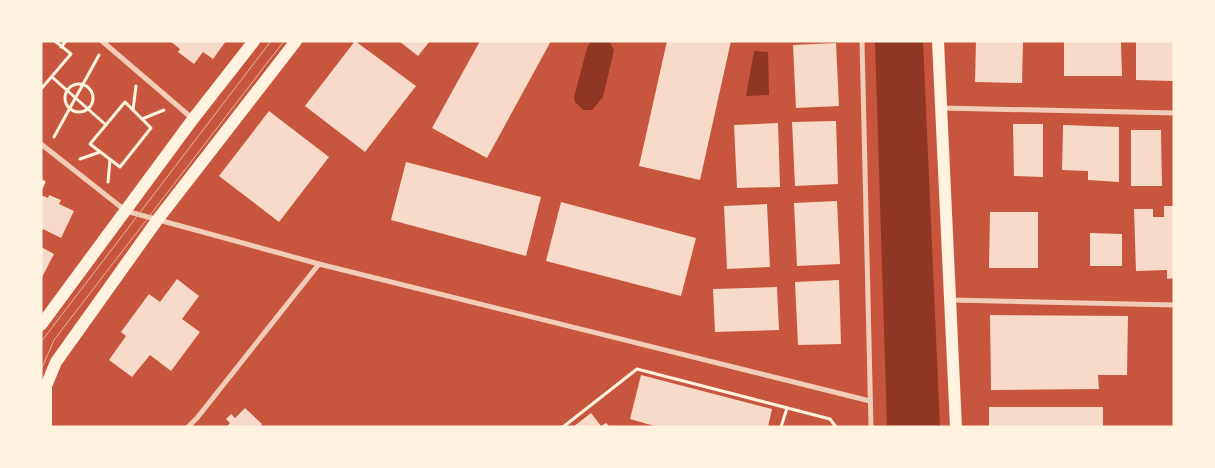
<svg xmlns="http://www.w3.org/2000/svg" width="1215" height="468" viewBox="0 0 1215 468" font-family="'Noto Serif',serif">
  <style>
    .water { fill: #8f3625 }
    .building { fill: #f7dbc8 }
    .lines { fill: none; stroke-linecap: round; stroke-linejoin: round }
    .path { stroke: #fff3e0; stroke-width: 3 }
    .minor { stroke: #f1ccb7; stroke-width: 5 }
    .primary { stroke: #fff3e0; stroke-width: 12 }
    .tram { stroke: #e9b49f; stroke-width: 1 }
  </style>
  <rect width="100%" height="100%" fill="#c8553d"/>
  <g class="water">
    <path d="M609 41 614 50 603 97 592 110H583L575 102 574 97 587 48 591 41Z"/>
    <path d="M875 41H923L940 427H887Z"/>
    <path d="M754 51 768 52 769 95 746 96Z"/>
  </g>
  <g class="building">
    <path d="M170 41H226L213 59 203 52 194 64 178 52 180 49Z"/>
    <path d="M355 41 416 86 365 152 305 106Z"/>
    <path d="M399 41H430L418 56Z"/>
    <path d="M480 41H551L487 158 432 128Z"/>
    <path d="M667 41H731L700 180 639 166Z"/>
    <path d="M976 41H1023L1022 83 975 82Z"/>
    <path d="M1064 41H1121L1122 76H1064Z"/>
    <path d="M1136 41H1174V81L1136 80Z"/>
    <path d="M836 43 839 106 796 108 793 45Z"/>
    <path d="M269 111 329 157 279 222 219 176Z"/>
    <path d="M836 121 838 184 795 186 792 122Z"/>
    <path d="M778 123 780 187 737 188 734 125Z"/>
    <path d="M1013 124H1043V177L1014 176Z"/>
    <path d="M1063 125 1119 127V182L1088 180V171L1062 170Z"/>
    <path d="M1131 130H1161L1162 186H1131Z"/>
    <path d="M406 162 541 197 526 256 391 220Z"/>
    <path d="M41 195 48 198 49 195 61 200 59 204 74 211 61 238 43 229 41 233Z"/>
    <path d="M837 201 840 264 797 266 794 203Z"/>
    <path d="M561 202 696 238 681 296 546 261Z"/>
    <path d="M767 204 770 267 727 269 724 206Z"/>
    <path d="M1164 206H1174V278L1167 279V270L1136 271 1134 209H1153V217H1164Z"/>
    <path d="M990 212H1038V268H989Z"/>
    <path d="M1090 233 1122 234V266H1090Z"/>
    <path d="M41 247 54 254 41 279Z"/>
    <path d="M177 279 199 296 182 319 200 332 171 371 150 355 132 377 109 360 126 336 121 332 149 294 160 302Z"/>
    <path d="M839 280 841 344 798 345 795 282Z"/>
    <path d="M777 287 779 330 715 332 713 289Z"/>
    <path d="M990 315 1128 316 1127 375H1098L1099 389 991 390Z"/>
    <path d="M641 375 772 409 768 427H658L630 419Z"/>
    <rect x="989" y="407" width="114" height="20"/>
    <path d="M245 408 262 424 260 427H227L230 423 226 419 231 414 235 418Z"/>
    <path d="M591 413 601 426 606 423 610 427H573Z"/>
  </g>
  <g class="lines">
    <g class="path">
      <path d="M61 47 66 41"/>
      <path d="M52 77 106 125"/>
      <circle cx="79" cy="98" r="14"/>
      <path d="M41 89 71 54 55 41"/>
      <path d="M125 102 151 128 120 167 90 144Z"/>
      <path d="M133 110 136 86"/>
      <path d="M142 119 164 110"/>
      <path d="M54 137 99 55"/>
      <path d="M80 159 100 152"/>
      <path d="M41 181 44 182 41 189"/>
      <path d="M108 182 110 160"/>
      <path d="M563 427 637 369 830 419 836 427"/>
      <path d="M781 427 787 408"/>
    </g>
    <g class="minor">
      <path d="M102 41 193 119"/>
      <path d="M862 41 871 427"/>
      <path d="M942 108 1174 113"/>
      <path d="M41 144 126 211 319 264 870 401"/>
      <path d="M952 300 1174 305"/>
      <path d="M188 427 197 418 319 264"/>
    </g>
    <g class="primary">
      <path d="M938 41 956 427"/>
      <path d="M41 325 193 119 254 41"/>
      <path d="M46 427V386L56 362 158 219 296 41"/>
    </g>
    <g class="tram">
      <path d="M41 342 271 41"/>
      <path d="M41 370 54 340 284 41"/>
    </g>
  </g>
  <rect width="1215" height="468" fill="none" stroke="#fff3e0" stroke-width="85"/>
</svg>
